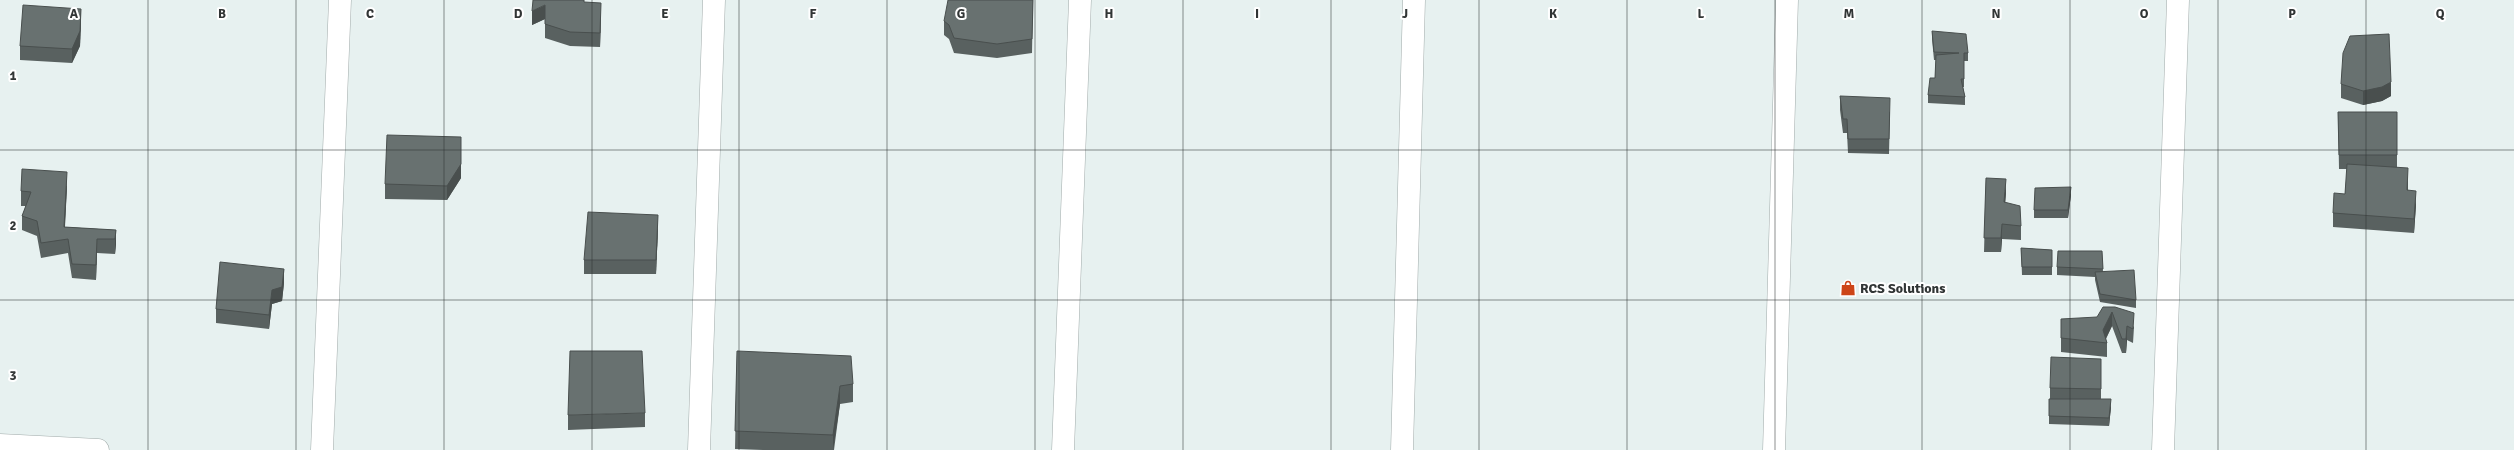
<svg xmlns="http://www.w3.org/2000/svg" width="2514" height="450" viewBox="0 0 2514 450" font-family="Signika,sans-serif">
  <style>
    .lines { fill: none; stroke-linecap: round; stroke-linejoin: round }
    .minor-casing { stroke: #a1abaa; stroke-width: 23 }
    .tertiary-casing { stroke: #a1abaa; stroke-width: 23 }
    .minor { stroke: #fff; stroke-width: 22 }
    .tertiary { stroke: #fff; stroke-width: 22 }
    .wall { fill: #596160 }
    .shaded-wall { fill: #494f4e }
    .building { fill: #687170; stroke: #494f4e }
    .grid { fill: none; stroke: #313535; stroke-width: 1; stroke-opacity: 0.55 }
    .labels { text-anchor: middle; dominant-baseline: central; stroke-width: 4; stroke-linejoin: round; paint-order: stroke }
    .poi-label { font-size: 14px; font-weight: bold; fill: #313535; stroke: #fff; text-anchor: start }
    .grid-label { font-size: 13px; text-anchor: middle; font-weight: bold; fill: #313535; stroke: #fff; stroke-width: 4; stroke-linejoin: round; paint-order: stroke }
  </style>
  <rect width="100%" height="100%" fill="#e7f1f0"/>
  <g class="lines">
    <defs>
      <g id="minor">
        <path d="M0 445 98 450"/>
        <path d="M322 450 340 0"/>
        <path d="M699 450 714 0"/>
        <path d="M1063 450 1080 0"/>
        <path d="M1402 450 1414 0"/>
        <path d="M1774 450 1787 0"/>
      </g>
      <path id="tertiary" d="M2163 450 2178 0"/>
    </defs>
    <use href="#minor" class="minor-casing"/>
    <use href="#tertiary" class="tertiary-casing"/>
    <use href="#minor" class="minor"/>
    <use href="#tertiary" class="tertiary"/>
  </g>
  <g class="wall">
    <path d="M584 0V2L601 17 600 47 570 46 545 38V19L532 25V11Z"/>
    <path d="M1033 0 1032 53 997 58 954 53 949 39 944 35V21Z"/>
    <path d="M81 23 80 46 72 63 20 60V46Z"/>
    <path d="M1932 31 1968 53V61H1964V87H1963L1965 97V105L1928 103V95L1935 78 1936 60H1934L1932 39Z"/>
    <path d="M2341 84 2391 96 2382 101 2363 105 2341 98Z"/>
    <path d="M1840 96 1890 112 1889 154 1848 153 1847 133H1843L1840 110Z"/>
    <path d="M2338 112H2397V167L2408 182V190L2416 205 2414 233 2333 227V213L2345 194 2347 169H2339Z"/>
    <path d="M461 178 447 200 385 199V184Z"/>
    <path d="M1986 178 2006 193 2005 203 2021 226V240L2002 239 2001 252H1984Z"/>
    <path d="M67 186 65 227 116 230V244L115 254 97 253 96 280 72 278 68 253 41 258 37 236 22 230V216L26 206H21V191Z"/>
    <path d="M2071 195 2068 218H2034V210Z"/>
    <path d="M658 229 656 274H584V260Z"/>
    <path d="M2021 248 2052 250V275H2022Z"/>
    <path d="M2102 251 2103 272 2136 300V308L2100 302 2095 280V277L2057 275V267Z"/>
    <path d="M284 283 282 301 272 304 269 329 216 323V309Z"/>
    <path d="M2115 307 2134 327 2133 343 2127 340 2126 353H2122L2112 326 2106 339 2107 343V357L2061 352V338Z"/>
    <path d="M737 351 853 384V402L840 404 834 450H763L735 449Z"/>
    <path d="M2101 359V399L2111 407 2109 426 2049 424V399H2050V388Z"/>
    <path d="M645 413V427L568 430V415Z"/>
  </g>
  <g class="shaded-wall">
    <path d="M601 3V17L600 47V33Z"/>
    <path d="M545 5V19L532 25V11Z"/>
    <path d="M81 9V23L80 46 72 63V49Z"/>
    <path d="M2391 82V96L2382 101 2363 105V91Z"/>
    <path d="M461 137V178L447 200V186Z"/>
    <path d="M2408 168V182L2407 204V190Z"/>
    <path d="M67 172V186L64 241V227Z"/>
    <path d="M2006 179V193L2004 217V202Z"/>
    <path d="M2071 187V195L2068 218V210Z"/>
    <path d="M2416 191V205L2414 233V219Z"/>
    <path d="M658 215V229L656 274V260Z"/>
    <path d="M2002 224V239L2001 252V238Z"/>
    <path d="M116 230V244L115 254V239Z"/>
    <path d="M97 239V253L96 280V265Z"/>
    <path d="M284 269V283L282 301 272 304 269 329V315L272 290Z"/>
    <path d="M2112 312V326L2104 342 2103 330Z"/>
    <path d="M2127 326V340L2126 353V339Z"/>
    <path d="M840 386V404L833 450V435Z"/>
    <path d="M2111 399V407L2109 426V418Z"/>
  </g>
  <g class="building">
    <path d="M533 0H584V2L601 3 600 33 570 32 545 24V5L532 11Z"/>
    <path d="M948 0H1033L1032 39 997 44 954 38 949 25 944 21Z"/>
    <path d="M23 5 81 9 80 31 72 49 20 46Z"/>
    <path d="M1932 31 1966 34 1968 53H1964V79H1961L1965 97 1928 95 1930 78H1935L1936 55 1959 53 1934 52Z"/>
    <path d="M2389 34 2391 82 2382 87 2363 91 2341 84 2343 53 2350 36Z"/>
    <path d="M1840 96 1890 98 1889 139H1848L1847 119H1843Z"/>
    <path d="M2338 112H2397V155H2339Z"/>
    <path d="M387 135 461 137V164L447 186 385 184Z"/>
    <path d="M2347 164 2408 168 2407 190 2416 191 2414 219 2333 213 2334 193 2345 194Z"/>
    <path d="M22 169 67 172 64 227 116 230 115 239H97L96 265 72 264 68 239 41 243 37 221 22 216 31 192 21 191Z"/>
    <path d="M1986 178 2006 179 2004 202 2020 206 2021 226 2002 224 2001 238H1984Z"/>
    <path d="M2071 187 2068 210H2034L2035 188Z"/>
    <path d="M588 212 658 215 656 260H584Z"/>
    <path d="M2021 248 2052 250V267H2022Z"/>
    <path d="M2058 251H2102L2103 269 2057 267Z"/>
    <path d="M220 262 284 269 282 287 272 290 269 315 216 309Z"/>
    <path d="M2134 270 2136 300 2100 294 2095 272Z"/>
    <path d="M2103 307H2115L2134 313 2133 329 2127 326 2126 339H2122L2112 312 2103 330 2107 343 2061 338V319L2097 317Z"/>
    <path d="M570 351H642L645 413 568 415Z"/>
    <path d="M737 351 851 356 853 384 840 386 833 435 735 431Z"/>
    <path d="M2051 357 2101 359V389L2050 388Z"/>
    <path d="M2049 399H2111L2109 418 2049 416Z"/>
  </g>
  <path class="grid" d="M148 0V450M296 0V450M444 0V450M592 0V450M739 0V450M887 0V450M1035 0V450M1183 0V450M1331 0V450M1479 0V450M1627 0V450M1775 0V450M1922 0V450M2070 0V450M2218 0V450M2366 0V450M0 150H2514M0 300H2514"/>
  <defs>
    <symbol id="shop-bare" viewBox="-9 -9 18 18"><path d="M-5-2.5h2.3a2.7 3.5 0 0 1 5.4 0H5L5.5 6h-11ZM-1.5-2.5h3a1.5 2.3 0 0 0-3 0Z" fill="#cd4518" stroke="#fff" stroke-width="2.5" paint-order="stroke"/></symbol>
  </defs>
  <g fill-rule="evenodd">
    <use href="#shop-bare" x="1837" y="277" width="22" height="22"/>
  </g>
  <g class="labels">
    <g class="poi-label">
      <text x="1860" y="288">RCS Solutions</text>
    </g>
  </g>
  <g class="grid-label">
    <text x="74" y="18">A</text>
    <text x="222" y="18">B</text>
    <text x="370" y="18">C</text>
    <text x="518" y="18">D</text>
    <text x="665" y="18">E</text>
    <text x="813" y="18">F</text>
    <text x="961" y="18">G</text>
    <text x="1109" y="18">H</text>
    <text x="1257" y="18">I</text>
    <text x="1405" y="18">J</text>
    <text x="1553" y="18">K</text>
    <text x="1701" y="18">L</text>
    <text x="1849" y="18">M</text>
    <text x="1996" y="18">N</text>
    <text x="2144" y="18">O</text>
    <text x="2292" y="18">P</text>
    <text x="2440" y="18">Q</text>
    <text x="13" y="80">1</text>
    <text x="13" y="230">2</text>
    <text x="13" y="380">3</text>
  </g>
</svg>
